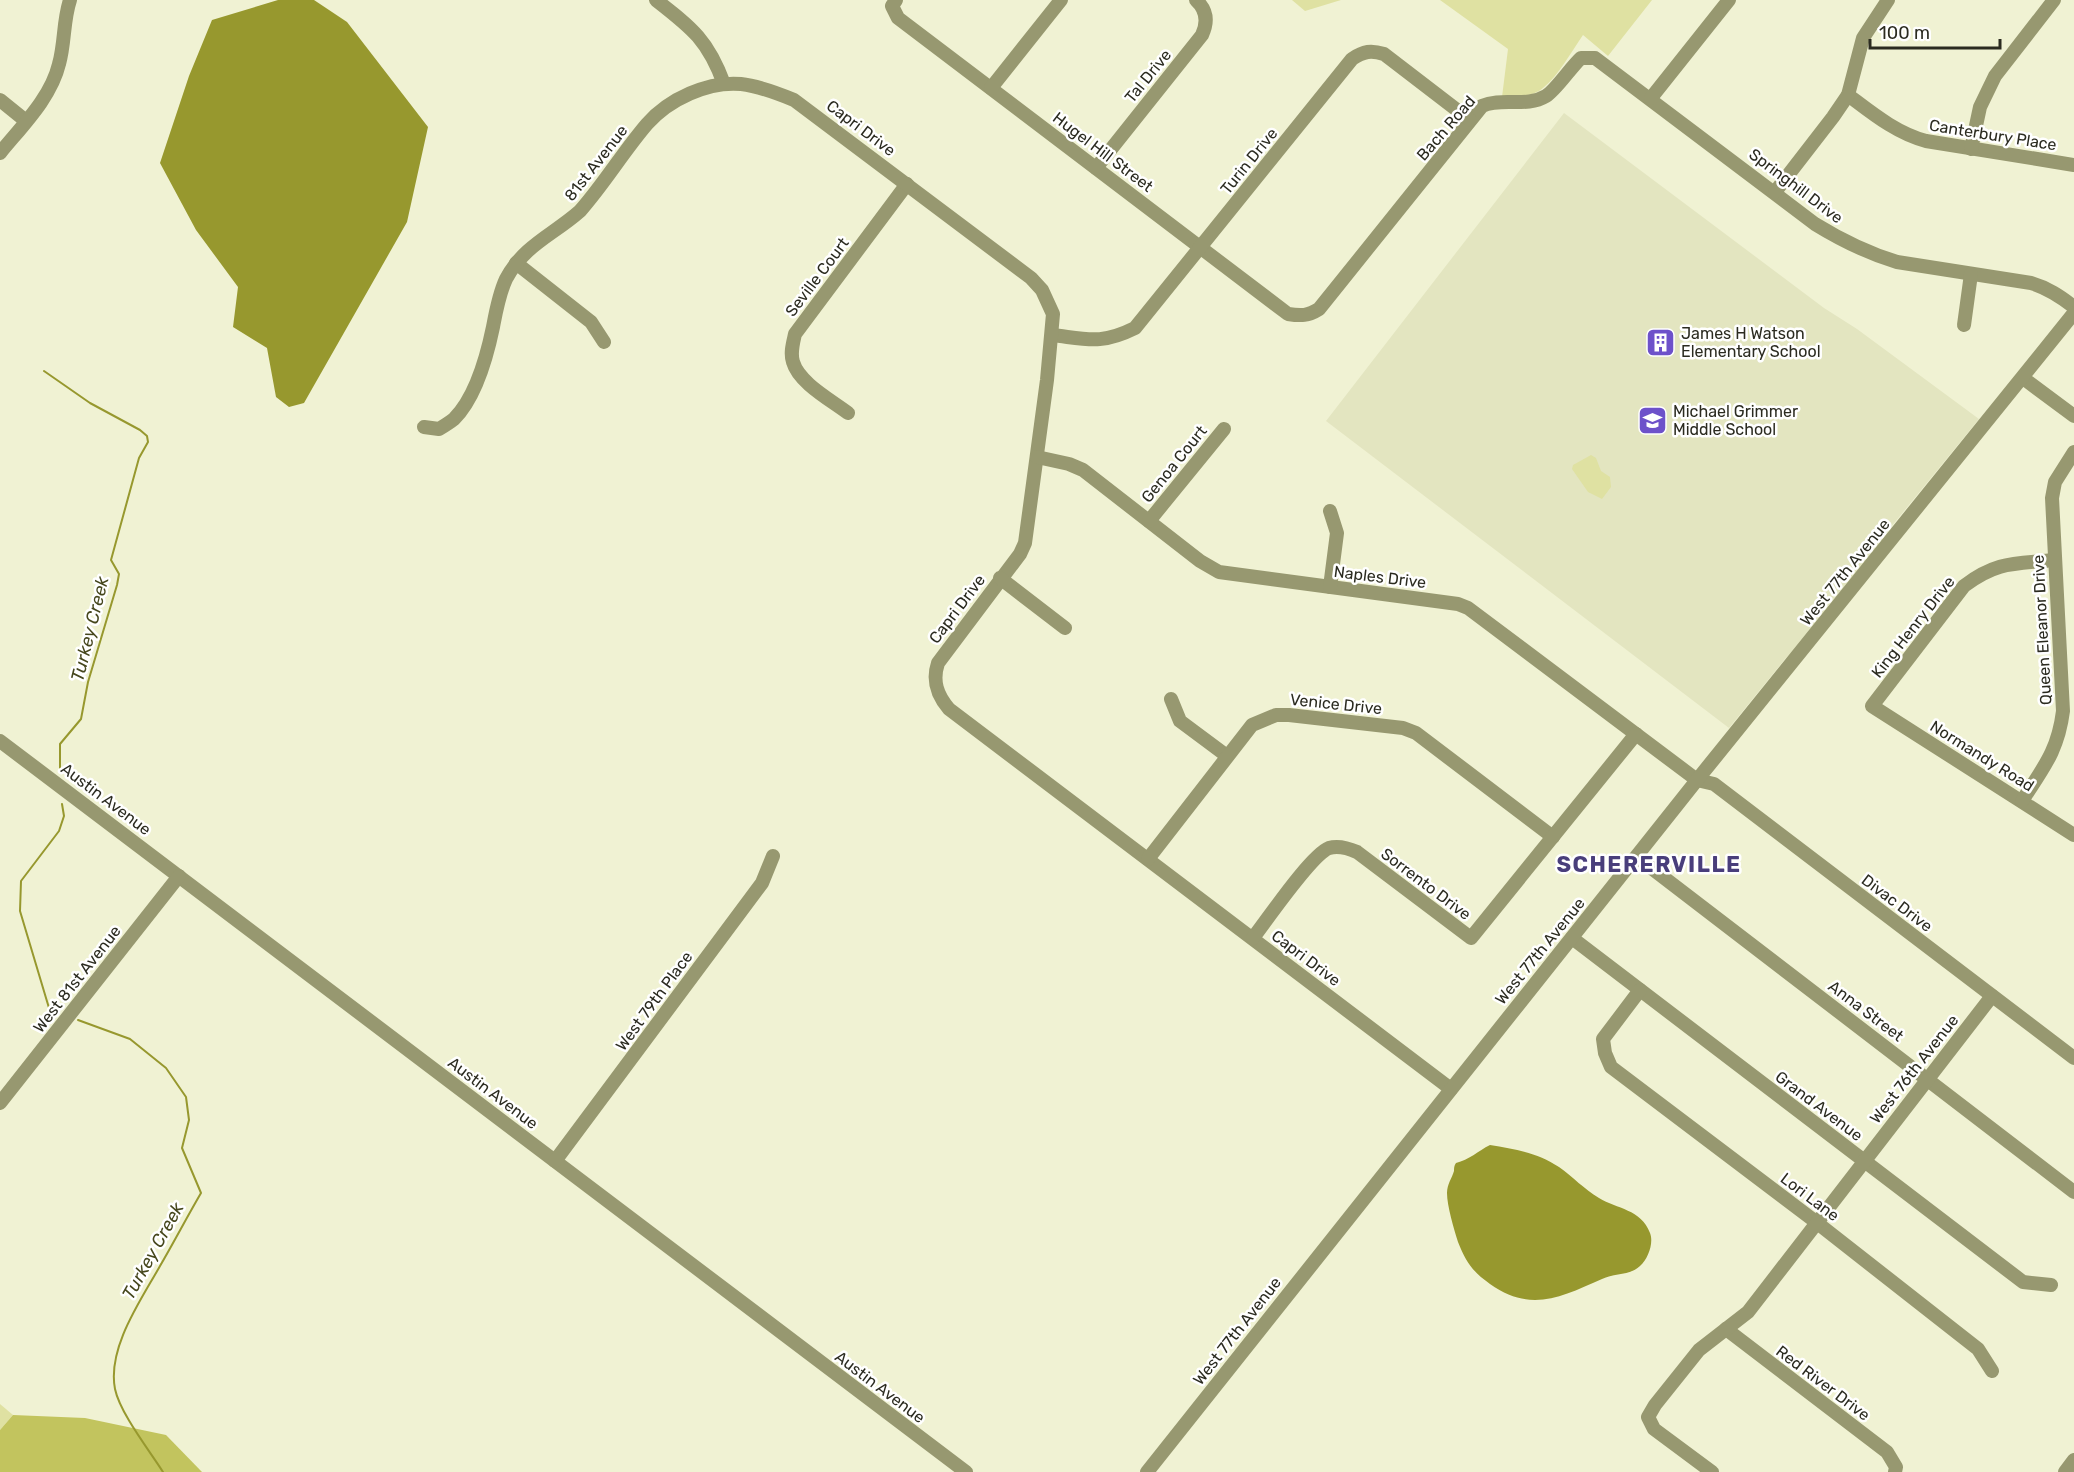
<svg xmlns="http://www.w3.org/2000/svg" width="2074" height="1472" viewBox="0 0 2074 1472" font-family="Rubik,sans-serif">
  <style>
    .built { fill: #e3e5c0 }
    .green { fill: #dfe1a2 }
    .forest { fill: #c2c45e }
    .water { fill: #97982e }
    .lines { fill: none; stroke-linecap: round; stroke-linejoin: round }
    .stream { stroke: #97982e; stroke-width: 2 }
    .minor { stroke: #979870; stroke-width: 14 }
    .labels { text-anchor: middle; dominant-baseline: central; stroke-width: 5; stroke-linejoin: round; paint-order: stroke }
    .street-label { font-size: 16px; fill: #2b2b20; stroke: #fff }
    .poi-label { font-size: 16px; fill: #2b2b20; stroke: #fff; text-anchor: start }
    .water-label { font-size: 18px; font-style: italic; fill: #46471d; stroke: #fff }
    .district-label { font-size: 22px; font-weight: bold; letter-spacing: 1.5px; fill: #493e7b; stroke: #fff }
  </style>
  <rect width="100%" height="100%" fill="#f0f2d3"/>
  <path class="built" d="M1564 113 1824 308 1857 329 1979 419 1882 538 1855 578 1809 636 1785 659 1729 728 1326 421Z"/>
  <g class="green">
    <path d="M1292 0H1341L1305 11Z"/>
    <path d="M1440 0H1652L1608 56 1583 35C1571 52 1559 75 1543 88 1533 97 1515 97 1502 97L1508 49Z"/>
    <path d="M1591 455 1596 458 1601 471 1610 477 1611 487 1602 499 1588 492 1572 469 1573 465Z"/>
    <path d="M0 1404 13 1415 0 1430Z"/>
  </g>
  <path class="forest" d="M13 1415 85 1418 166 1435 202 1472H0V1430Z"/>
  <g class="water">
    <path d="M278 0H314L347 22 428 127 407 222 304 403 289 407 276 397 267 348 233 327 238 287 196 230 160 163 189 76 212 20Z"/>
    <path d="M1490 1145C1515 1149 1538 1153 1559 1167 1573 1177 1584 1189 1599 1198 1617 1209 1641 1209 1650 1233 1654 1243 1648 1259 1640 1266 1629 1276 1614 1273 1602 1279 1561 1297 1531 1313 1490 1284 1472 1271 1466 1262 1458 1242 1454 1229 1447 1206 1447 1193 1447 1184 1452 1178 1454 1171 1454 1168 1454 1166 1456 1163 1469 1160 1478 1151 1490 1145Z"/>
  </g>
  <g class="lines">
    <g class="stream">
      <path d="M44 371 90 403 140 430 147 436 148 442 139 458 111 560 119 574 117 585 88 682 81 719 60 744V768"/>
      <path d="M55 1014 49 1008 20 911 21 881 59 831 64 816 62 804"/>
      <path d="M78 1020 130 1039 166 1068 186 1097 189 1120 182 1148 201 1193C187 1217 174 1242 160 1266 141 1300 107 1348 115 1389 120 1413 149 1450 163 1472"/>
    </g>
    <g class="minor">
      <path d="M656 0C692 28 708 40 724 84"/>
      <path d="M896 0 892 6 898 18 1288 314C1301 316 1308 316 1319 309L1482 106C1502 97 1526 108 1546 96 1556 90 1571 67 1581 58H1595L1815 224C1841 240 1867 253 1897 262L2031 283C2048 288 2060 296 2074 307"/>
      <path d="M991 88 1061 0"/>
      <path d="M1848 95C1872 113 1896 133 1926 141L2074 165"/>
      <path d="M1651 98 1729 0"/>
      <path d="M0 100 26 121"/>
      <path d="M1971 149 1980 107 1995 76 2054 0"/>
      <path d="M0 153C21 127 51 98 59 64 65 43 63 21 70 0"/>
      <path d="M1096 168 1202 35C1208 22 1207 10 1196 0"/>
      <path d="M1775 192 1833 117 1848 95 1863 38 1888 0"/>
      <path d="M516 263 591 322 604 342"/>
      <path d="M1964 325 1971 274"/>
      <path d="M1052 335C1087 339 1101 345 1135 328L1352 59C1364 51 1371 50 1384 54L1470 120"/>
      <path d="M2023 378 2074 416"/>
      <path d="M848 413C831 400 799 383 793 362 790 353 793 343 795 334L907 184"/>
      <path d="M424 427 439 429C444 426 449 423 454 419 476 397 487 356 493 327 496 311 499 294 506 279 524 245 553 235 580 211 604 184 623 152 647 124 669 99 708 81 741 84 759 86 777 93 794 100L1031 278 1042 290 1053 314 1047 380 1025 543 1020 554 938 663C932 681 937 695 949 709L1451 1089"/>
      <path d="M1037 457 1069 464 1083 470 1200 561 1219 572 1458 604 1468 608 1697 780 1714 784 2074 1058"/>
      <path d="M1149 521 1224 429"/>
      <path d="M2054 560C2015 564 1997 561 1964 586L1872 706 2074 835"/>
      <path d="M1000 578 1065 628"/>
      <path d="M1330 587 1337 533 1330 511"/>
      <path d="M1171 699 1180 721 1227 756"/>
      <path d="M0 741 966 1472"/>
      <path d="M2022 801C2043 768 2058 751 2063 711L2052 498 2055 482 2074 452"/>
      <path d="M1637 857 2074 1192"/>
      <path d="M1148 859 1252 725 1276 715H1289L1403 728 1416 733 1553 837"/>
      <path d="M1253 938C1267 920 1311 855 1329 848 1339 845 1348 848 1357 852L1471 938 1636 734"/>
      <path d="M1572 938 2023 1282 2051 1285"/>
      <path d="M1640 990 1603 1039 1605 1053 1611 1067 1816 1222 1978 1349 1992 1371"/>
      <path d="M0 1103 179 876"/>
      <path d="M555 1161 762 883 773 856"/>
      <path d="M1726 1329 1887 1452 1896 1467 1895 1472"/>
      <path d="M1147 1472 1697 780 2074 313"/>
      <path d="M1712 1472 1654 1429 1648 1417 1655 1405 1699 1350 1748 1312 1992 996"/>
      <path d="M2065 1472 2074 1460"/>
    </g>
  </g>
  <defs>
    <symbol id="building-square" viewBox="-11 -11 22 22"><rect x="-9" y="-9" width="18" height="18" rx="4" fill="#6d51ca" stroke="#fff"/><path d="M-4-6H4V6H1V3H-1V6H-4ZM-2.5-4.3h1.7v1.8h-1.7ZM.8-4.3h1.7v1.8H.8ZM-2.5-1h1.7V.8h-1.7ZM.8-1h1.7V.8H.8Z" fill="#fff"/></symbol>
    <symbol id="school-square" viewBox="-11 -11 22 22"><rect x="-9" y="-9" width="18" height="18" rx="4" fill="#6d51ca" stroke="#fff"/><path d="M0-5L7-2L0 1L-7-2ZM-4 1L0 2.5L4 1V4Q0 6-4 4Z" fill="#fff"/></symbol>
  </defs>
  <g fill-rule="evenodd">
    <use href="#building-square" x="1644" y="326" width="33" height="33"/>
    <use href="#school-square" x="1636" y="404" width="33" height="33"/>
  </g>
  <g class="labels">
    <g class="street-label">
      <text transform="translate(1148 76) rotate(-51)">Tal Drive</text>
      <text transform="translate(861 128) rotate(37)">Capri Drive</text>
      <text transform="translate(1446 128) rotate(-49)">Bach Road</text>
      <text transform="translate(1993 135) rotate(9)">Canterbury Place</text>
      <text transform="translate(1103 152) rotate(37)">Hugel Hill Street</text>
      <text transform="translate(1249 161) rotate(-51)">Turin Drive</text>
      <text transform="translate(596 163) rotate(-52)">81st Avenue</text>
      <text transform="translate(1796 186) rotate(37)">Springhill Drive</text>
      <text transform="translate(817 277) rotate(-53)">Seville Court</text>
      <text transform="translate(1174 464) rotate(-51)">Genoa Court</text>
      <text transform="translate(1845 572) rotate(-51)">West 77th Avenue</text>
      <text transform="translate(1380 577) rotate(7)">Naples Drive</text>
      <text transform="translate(957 609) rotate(-53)">Capri Drive</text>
      <text transform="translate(1913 627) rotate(-52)">King Henry Drive</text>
      <text transform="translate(2042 630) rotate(-93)">Queen Eleanor Drive</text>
      <text transform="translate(1336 704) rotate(6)">Venice Drive</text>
      <text transform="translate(1982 756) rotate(32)">Normandy Road</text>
      <text transform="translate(106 799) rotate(37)">Austin Avenue</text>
      <text transform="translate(1426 884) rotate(37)">Sorrento Drive</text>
      <text transform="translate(1897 903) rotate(37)">Divac Drive</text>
      <text transform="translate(1540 951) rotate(-51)">West 77th Avenue</text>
      <text transform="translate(1306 958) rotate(37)">Capri Drive</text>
      <text transform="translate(77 979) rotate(-52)">West 81st Avenue</text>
      <text transform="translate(654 1001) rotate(-54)">West 79th Place</text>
      <text transform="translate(1866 1011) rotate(37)">Anna Street</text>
      <text transform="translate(1914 1069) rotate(-52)">West 76th Avenue</text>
      <text transform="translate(493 1093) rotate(37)">Austin Avenue</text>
      <text transform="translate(1819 1106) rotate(37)">Grand Avenue</text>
      <text transform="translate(1810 1197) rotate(37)">Lori Lane</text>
      <text transform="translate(1237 1331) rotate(-52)">West 77th Avenue</text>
      <text transform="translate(1823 1383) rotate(37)">Red River Drive</text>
      <text transform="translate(880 1387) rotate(37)">Austin Avenue</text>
    </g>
    <g class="poi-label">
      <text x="1681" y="333">James H Watson<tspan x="1681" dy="18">Elementary School</tspan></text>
      <text x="1673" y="411">Michael Grimmer<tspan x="1673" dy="18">Middle School</tspan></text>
    </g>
    <g class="water-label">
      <text transform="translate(90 629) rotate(-76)">Turkey Creek</text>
      <text transform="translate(153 1251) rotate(-61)">Turkey Creek</text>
    </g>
    <g class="district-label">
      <text x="1649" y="864">SCHERERVILLE</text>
    </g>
  </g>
  <path d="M1870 39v9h130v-9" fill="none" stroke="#2b2b20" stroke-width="3"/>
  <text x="1879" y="39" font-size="18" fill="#2b2b20" stroke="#ffffff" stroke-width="4.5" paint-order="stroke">100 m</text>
</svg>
